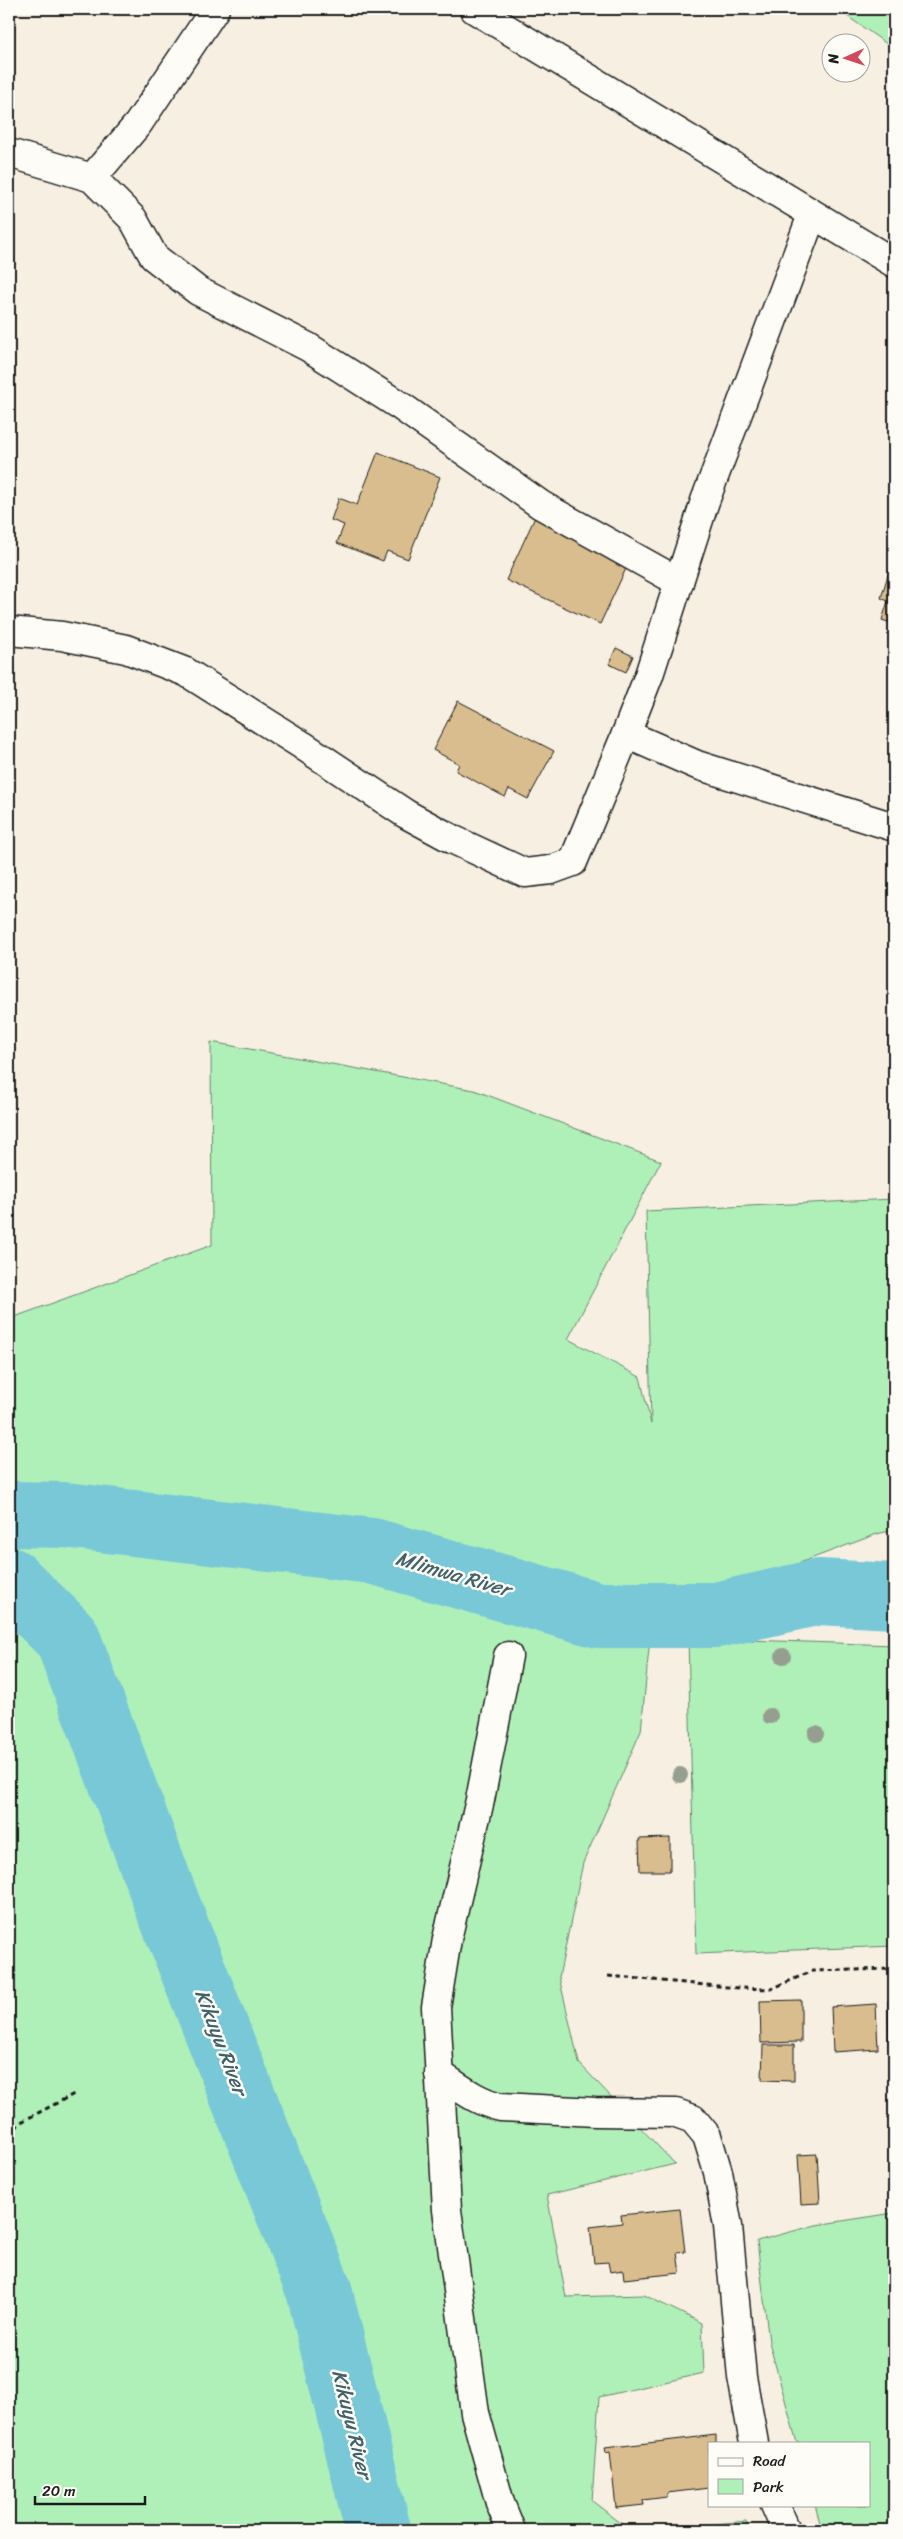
<svg xmlns="http://www.w3.org/2000/svg" width="903" height="2539" viewBox="0 0 903 2539" font-family="Sriracha,sans-serif">
  <style>
    .green { fill: #aff0b8; stroke: #66866a }
    .lines { fill: none; stroke-linecap: round; stroke-linejoin: round }
    .river { stroke: #79c8d7; stroke-width: 66 }
    .building { fill: #dabd8e; stroke: #1c1c1c }
    .minor-casing { stroke: #1c1c1c; stroke-width: 31 }
    .path { stroke: #1c1c1c; stroke-width: 3; stroke-dasharray: 5 4; stroke-linecap: butt }
    .minor { stroke: #fdfcf7; stroke-width: 28 }
    .tree { fill: #969e8f }
    .labels { text-anchor: middle; dominant-baseline: central; stroke-width: 5; stroke-linejoin: round; paint-order: stroke }
    .water-label { font-size: 20px; font-style: italic; fill: #416167; stroke: #fdfcf7 }
  </style>
  <rect width="100%" height="100%" fill="#f6efe2"/>
  <filter id="ink" filterUnits="userSpaceOnUse"><feTurbulence type="fractalNoise" baseFrequency=".02" numOctaves="2"/><feDisplacementMap in="SourceGraphic" scale="10" xChannelSelector="R" yChannelSelector="G"/><feConvolveMatrix kernelMatrix="1 2 1 2 8 2 1 2 1" color-interpolation-filters="sRGB"/></filter>
  <g filter="url(#ink)">
    <g class="green">
      <path d="M837 9H894V49Z"/>
      <path d="M211 1042 474 1090 661 1161 568 1339 640 1377 651 1424 646 1211 894 1199V1530L877 1534 751 1581 656 1589 655 1586 641 1731 583 1863 559 1977 579 2063 675 2164 547 2195 566 2297 644 2295 702 2323 704 2373 599 2397 592 2501 630 2530H9V1319L212 1245Z"/>
      <path d="M688 1638 894 1645V1946L696 1954Z"/>
      <path d="M894 2213V2530H822L815 2505H869V2443H797L769 2342 757 2241 816 2225Z"/>
      <path d="M746 2521 751 2530H653Z"/>
    </g>
    <g class="lines">
      <g class="river">
        <path d="M9 1514 65 1515 372 1551 599 1615H716L819 1592 894 1596"/>
        <path d="M9 1580 67 1637 169 1909 319 2290 378 2530"/>
      </g>
    </g>
    <g class="building">
      <path d="M378 452 440 477 408 559 387 551 383 561 337 543 344 525 331 520 339 498 357 505Z"/>
      <path d="M536 515 630 560 600 624 506 580Z"/>
      <path d="M894 555V624L882 620 888 601 881 598Z"/>
      <path d="M616 648 633 656 626 672 609 664Z"/>
      <path d="M458 701 554 751 528 799 509 789 505 797 456 771 459 764 433 750Z"/>
      <path d="M670 1838V1871H640L639 1839Z"/>
      <path d="M801 2000V2042L761 2043 760 2001Z"/>
      <path d="M888 2001H894V2050H889Z"/>
      <path d="M876 2004 878 2049 833 2052 831 2007Z"/>
      <path d="M763 2045H794V2081L762 2080Z"/>
      <path d="M817 2154 820 2203 801 2204 798 2155Z"/>
      <path d="M680 2209 685 2252 677 2253 680 2273 624 2279 623 2270 610 2272 608 2262 594 2263 590 2227 622 2223 621 2215Z"/>
      <path d="M716 2435V2443H709V2488L667 2493V2497L643 2500 644 2505 616 2508 610 2452 606 2453 605 2448Z"/>
    </g>
    <g class="lines">
      <defs>
        <g id="minor">
          <path d="M474 9 894 263"/>
          <path d="M9 153 92 178 133 219 154 257 198 291 308 347 402 407 541 505 679 582"/>
          <path d="M92 178 138 124 215 9"/>
          <path d="M812 215 705 501 649 675 626 734 697 765 894 827"/>
          <path d="M9 631 62 636 126 649 186 672 302 745 406 814 454 840 525 873 551 870 573 862 626 734"/>
          <path d="M508 1656 480 1800 447 1939 436 2007 447 2210 475 2413 500 2503 511 2530"/>
          <path d="M439 2074C459 2087 477 2102 501 2107L595 2112 676 2113 693 2119 707 2136 718 2172 728 2226 742 2377 754 2443"/>
          <path d="M775 2505 786 2530"/>
        </g>
      </defs>
      <use href="#minor" class="minor-casing"/>
      <g class="path">
        <path d="M608 1976 739 1988 771 1989 812 1971 894 1969"/>
        <path d="M9 2135 21 2122 74 2094"/>
      </g>
      <use href="#minor" class="minor"/>
    </g>
    <g class="tree">
      <circle cx="783" cy="1656" r="8"/>
      <circle cx="770" cy="1716" r="8"/>
      <circle cx="816" cy="1734" r="8"/>
      <circle cx="680" cy="1775" r="8"/>
    </g>
  </g>
  <g class="labels">
    <g class="water-label">
      <text transform="translate(453 1574) rotate(16)">Mlimwa River</text>
      <text transform="translate(221 2042) rotate(69)">Kikuyu River</text>
      <text transform="translate(352 2424) rotate(76)">Kikuyu River</text>
    </g>
  </g>
  <rect width="903" height="2539" fill="none" stroke="#fdfcf7" stroke-width="30"/>
  <rect x="15" y="15" width="873" height="2509" fill="none" stroke="#1c1c1c" stroke-width="2" filter="url(#ink)"/>
  <rect x="708" y="2442" width="162" height="65" fill="#fdfcf7" stroke="#a3a29f"/>
  <rect x="718" y="2458" width="25" height="8" fill="#fdfcf7" stroke="#a3a29f"/>
  <text x="753" y="2466" font-size="15" fill="#1c1c1c">Road</text>
  <rect x="718" y="2479" width="25" height="15" fill="#aff0b8" stroke="#a3a29f"/>
  <text x="753" y="2492" font-size="15" fill="#1c1c1c">Park</text>
  <g transform="translate(846 58) rotate(267)"><circle r="24" fill="#fdfcf7" stroke="#a3a29f"/>
  <path d="M0-4L9 19L0 12L-9 19Z" fill="#d1495b"/>
  <text y="-8" font-size="14" font-weight="bold" text-anchor="middle" fill="#1c1c1c">N</text>
  </g>
  <path d="M35 2496v8h110v-8" fill="none" stroke="#1c1c1c" stroke-width="2.5"/>
  <text x="42" y="2496" font-size="15" fill="#1c1c1c" stroke="#fdfcf7" stroke-width="4" paint-order="stroke">20 m</text>
</svg>
